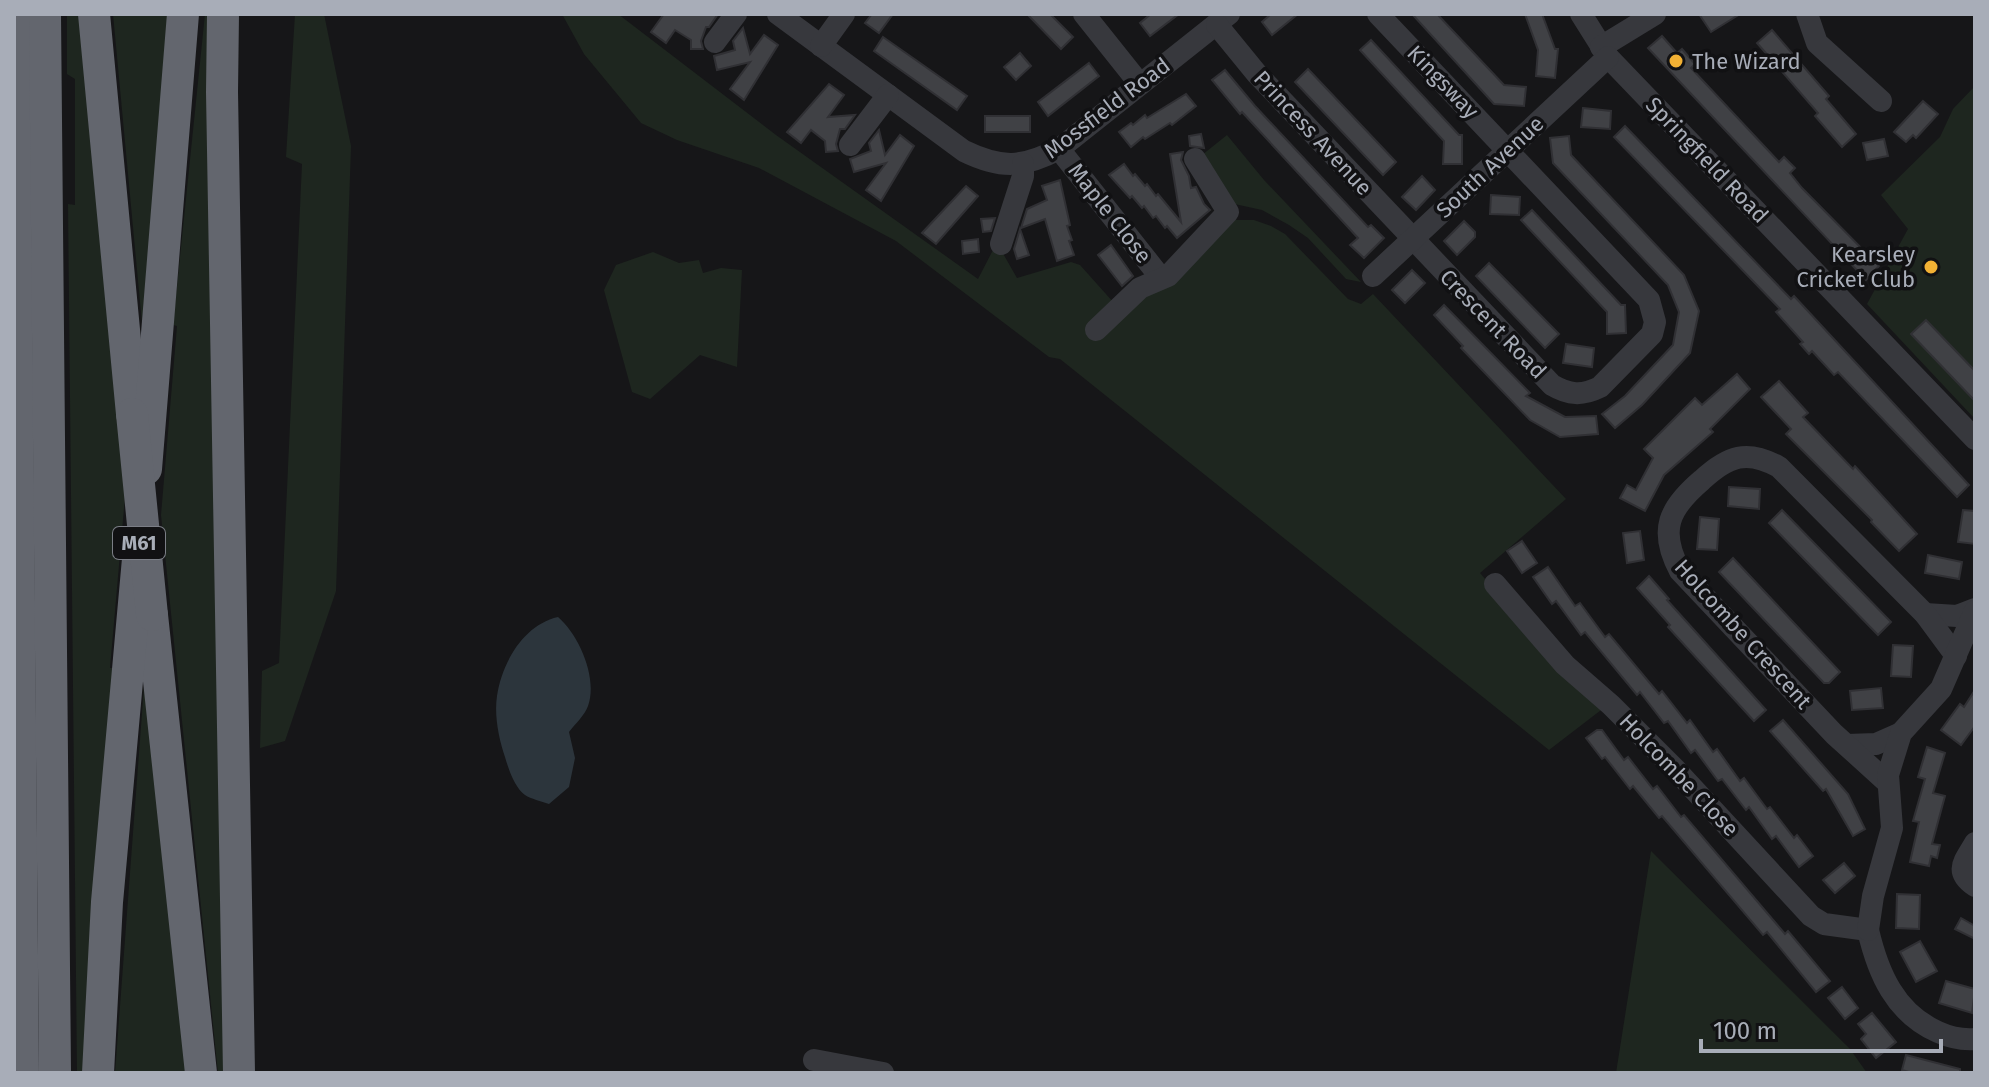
<svg xmlns="http://www.w3.org/2000/svg" width="1989" height="1087" viewBox="0 0 1989 1087" font-family="'Fira Sans',sans-serif">
  <style>
    .green { fill: #1e261f }
    .water { fill: #2c353c }
    .building { fill: #404145; stroke: #303034; stroke-width: 2 }
    .lines { fill: none; stroke-linecap: round; stroke-linejoin: round }
    .minor { stroke: #37383d; stroke-width: 22 }
    .highway { stroke: #63666e; stroke-width: 32 }
    .highway-bridge { stroke: #63666e; stroke-width: 32 }
    .poi-dot { fill: #f2b134; stroke: #111113; stroke-width: 3 }
    .labels { text-anchor: middle; dominant-baseline: central; stroke-width: 7; stroke-linejoin: round; paint-order: stroke }
    .shield { fill: #111113; stroke: #7b7e86; stroke-width: 2 }
    .shield-label { font-size: 20px; font-weight: bold; fill: #a8adb8 }
    .poi-label { font-size: 22px; fill: #a8adb8; stroke: #111113; text-anchor: start }
    .street-label { font-size: 22px; fill: #a8adb8; stroke: #111113 }
  </style>
  <rect width="100%" height="100%" fill="#161618"/>
  <g class="green">
    <path d="M67 14H84L127 474 110 668H116L87 1073H77L68 204 75 205V79L67 74Z"/>
    <path d="M113 14H170L142 323Z"/>
    <path d="M205 14H212L227 1073H218L161 515 177 326 173 325Z"/>
    <path d="M295 14H324L351 146 336 591 285 741 260 748 262 671 279 663 302 164 286 157Z"/>
    <path d="M562 14H618L776 135 978 279 993 250H1001L1017 278 1071 262 1080 265 1114 303 1145 292 1234 220H1254L1271 226 1285 234 1348 299 1361 304 1373 294 1566 499 1480 573 1559 666 1605 707 1549 750 1060 359 1049 357 896 241 759 168 677 140 641 123 584 54Z"/>
    <path d="M1975 86V419L1867 304 1908 229 1881 195 1940 137 1953 109Z"/>
    <path d="M1227 135 1264 180 1361 282 1346 279 1308 238 1289 225 1262 210 1230 203 1202 155Z"/>
    <path d="M653 252 679 263 699 260 703 273 721 268 742 270 737 367 700 355 650 399 632 392 604 290 616 265Z"/>
    <path d="M145 673 190 1073H115Z"/>
    <path d="M1651 851 1850 1049 1867 1073H1616Z"/>
  </g>
  <path class="water" d="M558 617C579 635 598 678 588 706 585 715 575 724 569 732L575 758 569 787 549 804C541 801 531 799 525 795 515 788 508 768 505 757 499 739 494 716 497 696 502 663 523 625 558 617Z"/>
  <g class="building">
    <path d="M664 14H718L709 27H706L701 41 703 49H691V40L675 30 666 43 651 32Z"/>
    <path d="M872 14H893L879 33 865 23Z"/>
    <path d="M1027 14H1050L1073 37 1061 49Z"/>
    <path d="M1151 14H1179L1150 36 1140 23Z"/>
    <path d="M1271 14H1298L1272 35 1262 22Z"/>
    <path d="M1412 14H1437L1504 85 1526 87 1524 106 1494 104Z"/>
    <path d="M1525 14H1542L1555 49H1558L1555 78 1536 76 1538 50Z"/>
    <path d="M1699 14H1740L1711 32Z"/>
    <path d="M743 28 750 54 764 35 778 45 744 100 730 89 750 62 717 70 714 56 735 50 733 41Z"/>
    <path d="M1772 30 1829 96 1826 99 1856 134 1842 147 1815 116 1818 113 1757 43Z"/>
    <path d="M1662 36 1677 53 1682 49 1695 64 1691 68 1779 162 1784 157 1795 168 1790 173 1802 188 1879 266 1866 280 1648 48Z"/>
    <path d="M883 37 967 96 957 110 874 51Z"/>
    <path d="M1371 40 1459 135H1462V164H1443L1444 141 1360 50Z"/>
    <path d="M1020 53 1031 66 1016 80 1004 67Z"/>
    <path d="M1089 63 1099 76 1048 116 1038 102Z"/>
    <path d="M1308 69 1396 162 1383 175 1295 82Z"/>
    <path d="M1225 70 1255 106 1368 227 1371 225 1384 238 1364 258 1350 245 1358 238 1242 112 1240 114 1212 80Z"/>
    <path d="M829 84 844 95 828 117 855 115 845 129H840L836 144 838 151 826 152 825 141 811 130 801 143 787 132Z"/>
    <path d="M1186 94 1196 106 1172 125 1170 123 1145 139 1143 137 1131 147 1119 132 1131 123 1133 125 1145 115 1147 118Z"/>
    <path d="M1923 101 1938 114 1916 138 1913 135 1906 142 1894 132Z"/>
    <path d="M1583 108 1611 111 1610 129 1581 127Z"/>
    <rect x="985" y="116" width="45" height="16"/>
    <path d="M1625 126 1791 299 1794 296 1969 485 1957 497 1838 372 1834 375 1812 351 1809 354 1800 344 1803 342 1776 312 1780 309 1614 137Z"/>
    <path d="M879 130 885 155 900 135 914 146 881 201 866 190 886 163 854 172 850 159 871 151 869 143Z"/>
    <path d="M1201 134 1204 148 1190 146 1189 136Z"/>
    <path d="M1569 136 1571 155 1684 275 1699 311 1690 353 1642 405 1615 428 1602 414 1625 396 1673 345 1679 312 1668 285 1553 163 1550 138Z"/>
    <path d="M1884 139 1888 156 1867 160 1863 143Z"/>
    <path d="M1183 152 1181 160 1189 176 1191 188 1196 187 1204 204 1210 210 1177 238 1167 226 1165 228 1156 216 1153 218 1144 206 1142 208 1132 196 1130 198 1109 175 1124 164 1133 176 1135 174 1145 186 1147 184 1156 196 1158 194 1181 222 1170 154Z"/>
    <path d="M1422 176 1435 190 1416 210 1402 197Z"/>
    <path d="M1060 180 1070 225 1067 226 1072 240 1069 241 1074 255 1057 261 1045 219 1021 228 1027 209 1047 200 1042 186Z"/>
    <path d="M966 186 978 196 936 244 922 233Z"/>
    <path d="M1491 195 1520 197 1519 215 1490 214Z"/>
    <path d="M1532 210 1621 305H1625L1626 333 1607 334V312L1521 220Z"/>
    <path d="M995 218 991 231 983 232 981 219Z"/>
    <path d="M1464 221 1475 232V237L1457 255 1444 241Z"/>
    <path d="M1020 229 1029 255 1017 259 1014 249Z"/>
    <path d="M978 239 979 252 963 254 962 241Z"/>
    <path d="M1111 245 1133 276 1122 286 1098 255Z"/>
    <path d="M1489 263 1559 334 1545 348 1476 276Z"/>
    <path d="M1412 270 1425 283 1405 303 1392 290Z"/>
    <path d="M1444 305 1530 393 1526 396 1565 417 1596 416 1598 434 1560 437 1530 420 1461 348 1463 346 1434 315Z"/>
    <path d="M1926 320 1975 371V401L1911 334Z"/>
    <path d="M1566 344 1594 348 1592 367 1563 363Z"/>
    <path d="M1737 374 1750 389 1710 429 1713 432 1664 475 1645 511 1620 498 1627 485 1636 490 1653 458 1644 449 1695 398 1702 405Z"/>
    <path d="M1779 381 1808 413 1803 417 1853 469 1855 466 1917 534 1899 551 1871 522 1872 520 1786 434 1791 429 1761 397Z"/>
    <path d="M1729 487 1760 489 1759 509 1728 506Z"/>
    <path d="M1782 510 1891 622 1878 635 1769 523Z"/>
    <path d="M1963 510 1975 511V544L1958 542Z"/>
    <path d="M1700 517 1719 519 1717 550 1697 549Z"/>
    <path d="M1640 531 1644 560 1627 563 1623 533Z"/>
    <path d="M1522 541 1537 563 1522 573 1507 551Z"/>
    <path d="M1928 555 1962 562 1959 579 1925 573Z"/>
    <path d="M1733 558 1840 672 1829 683H1824L1719 572Z"/>
    <path d="M1548 567 1575 606 1580 603 1605 637 1609 634 1659 694 1662 691 1687 723 1690 720 1713 752 1717 749 1740 781 1744 778 1767 809 1770 807 1794 838 1797 835 1813 856 1799 867 1776 836 1772 839 1749 807 1746 810 1722 779 1718 781 1695 750 1691 753 1668 721 1664 723 1640 692 1637 695 1585 632 1581 635 1556 601 1552 604 1533 577Z"/>
    <path d="M1649 576 1669 599 1667 600 1766 710 1754 721 1668 627 1670 625 1637 588Z"/>
    <path d="M1893 645 1913 646 1911 677 1891 676Z"/>
    <path d="M1881 688 1883 708 1852 710 1850 691Z"/>
    <path d="M1975 690V726L1961 745 1941 730 1960 704 1964 707Z"/>
    <path d="M1783 720 1848 794 1865 829 1853 836 1826 789 1823 791 1770 731Z"/>
    <path d="M1597 730H1602L1624 760 1628 757 1653 789 1657 786 1681 817 1684 815 1785 934 1788 931 1830 981 1816 992 1767 932 1763 935 1662 816 1659 818 1633 786 1630 789 1605 757 1602 759 1586 738Z"/>
    <path d="M1927 747 1945 753 1933 793 1945 796 1932 844 1940 845 1937 858 1931 856 1929 866 1910 862 1919 822 1913 821 1925 779 1918 777Z"/>
    <path d="M1844 863 1855 876 1835 893 1823 880Z"/>
    <path d="M1897 894 1920 895 1919 929 1896 928Z"/>
    <path d="M1961 918 1975 926V939L1955 929Z"/>
    <path d="M1920 941 1937 971 1916 982 1900 952Z"/>
    <path d="M1946 981 1975 989 1972 1013 1939 1003Z"/>
    <path d="M1842 987 1858 1008 1845 1019 1828 998Z"/>
    <path d="M1872 1013 1896 1042 1876 1058 1861 1039 1866 1034 1858 1024Z"/>
    <path d="M1906 1055 1960 1069V1073H1912L1902 1070Z"/>
  </g>
  <g class="lines">
    <g class="minor">
      <path d="M778 14 964 151C1001 169 1023 168 1059 149L1229 14"/>
      <path d="M1084 14 1139 83"/>
      <path d="M1581 14 1608 57 1975 439"/>
      <path d="M1807 14 1817 43 1881 101"/>
      <path d="M1217 25 1257 74 1552 385C1569 395 1582 396 1600 387L1652 334 1655 322 1649 300 1378 14"/>
      <path d="M715 42 736 14"/>
      <path d="M821 46 844 14"/>
      <path d="M1601 47 1655 14"/>
      <path d="M850 145 888 95"/>
      <path d="M1059 149 1161 278"/>
      <path d="M1001 244 1023 176V164"/>
      <path d="M1373 276 1608 57"/>
      <path d="M1096 330 1140 288 1168 276 1228 212 1195 159"/>
      <path d="M1495 584 1565 665 1611 705 1675 769 1811 916 1824 924 1868 930C1878 973 1895 1013 1938 1032 1949 1037 1962 1040 1975 1039"/>
      <path d="M1925 614 1957 616 1975 609"/>
      <path d="M1847 745 1876 744 1901 733"/>
      <path d="M1887 782 1834 734 1680 571C1658 530 1669 508 1702 480 1728 456 1747 449 1779 467L1925 614 1956 656"/>
      <path d="M1975 843C1965 861 1953 871 1975 886"/>
      <path d="M1868 930 1873 896 1892 828 1888 775 1901 733 1941 689 1975 611"/>
      <path d="M814 1060 883 1073"/>
    </g>
    <g class="highway">
      <path d="M14 14 23 1073"/>
      <path d="M45 14 55 1073"/>
      <path d="M94 14 132 414"/>
      <path d="M223 14 222 92 239 1073"/>
      <path d="M146 469 183 14"/>
      <path d="M152 615 201 1073"/>
      <path d="M98 1073 107 902 138 559"/>
    </g>
    <path class="highway-bridge" d="M132 414 152 615"/>
  </g>
  <g class="poi-dot">
    <circle cx="1676" cy="61" r="8"/>
    <circle cx="1931" cy="267" r="8"/>
  </g>
  <g class="labels">
    <rect class="shield" x="113" y="527" width="52" height="32" rx="6"/>
    <g class="shield-label">
      <text x="139" y="543">M61</text>
    </g>
    <g class="poi-label">
      <text x="1692" y="61">The Wizard</text>
      <text x="1915" y="254" text-anchor="end">Kearsley<tspan x="1915" dy="25">Cricket Club</tspan></text>
    </g>
    <g class="street-label">
      <text transform="translate(1443 82) rotate(46)">Kingsway</text>
      <text transform="translate(1107 108) rotate(-37)">Mossfield Road</text>
      <text transform="translate(1313 133) rotate(47)">Princess Avenue</text>
      <text transform="translate(1707 160) rotate(46)">Springfield Road</text>
      <text transform="translate(1490 167) rotate(-43)">South Avenue</text>
      <text transform="translate(1110 213) rotate(52)">Maple Close</text>
      <text transform="translate(1493 324) rotate(46)">Crescent Road</text>
      <text transform="translate(1743 634) rotate(48)">Holcombe Crescent</text>
      <text transform="translate(1679 775) rotate(46)">Holcombe Close</text>
    </g>
  </g>
  <rect width="1989" height="1087" fill="none" stroke="#a8adb8" stroke-width="32"/>
  <path d="M1701 1039v12h240v-12" fill="none" stroke="#a8adb8" stroke-width="4"/>
  <text x="1713" y="1039" font-size="24" fill="#a8adb8" stroke="#111113" stroke-width="6" paint-order="stroke">100 m</text>
</svg>
